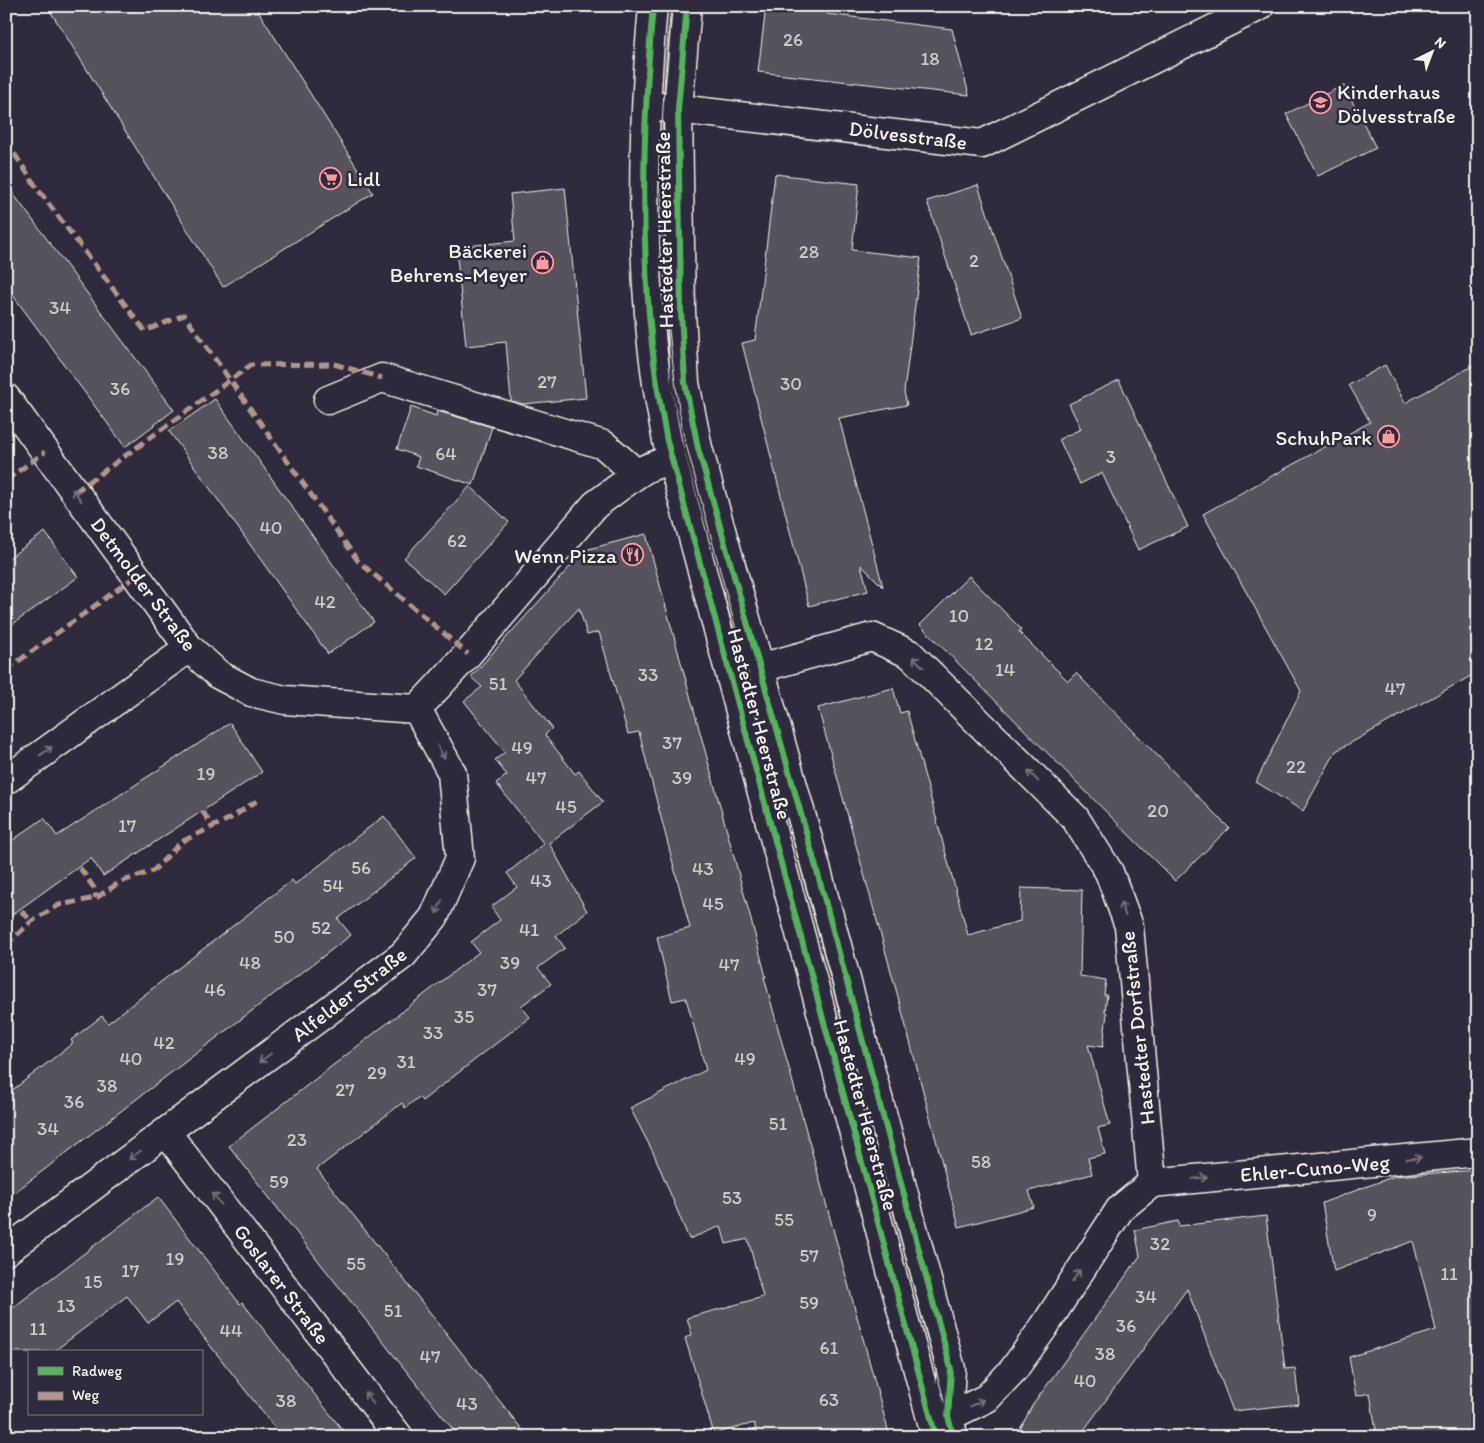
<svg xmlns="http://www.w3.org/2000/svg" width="1484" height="1443" viewBox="0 0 1484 1443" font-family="Itim,sans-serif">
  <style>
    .building { fill: #56525f; stroke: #f4f1e8 }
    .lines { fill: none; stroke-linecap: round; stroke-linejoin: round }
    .minor-casing { stroke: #f4f1e8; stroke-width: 31 }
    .minor { stroke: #2f2a3d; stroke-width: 28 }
    .tram { stroke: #f4f1e8; stroke-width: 1 }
    .quiet { stroke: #b2968c; stroke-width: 5; stroke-dasharray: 10 5; stroke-linecap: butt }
    .cycleway-casing { stroke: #2f2a3d; stroke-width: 9 }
    .cycleway { stroke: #56b35d; stroke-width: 6 }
    .oneway { stroke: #747079 }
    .labels { text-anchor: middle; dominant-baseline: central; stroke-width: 5; stroke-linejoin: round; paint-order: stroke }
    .number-label { font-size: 19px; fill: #ccc9c6 }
    .poi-label { font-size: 21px; fill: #f4f1e8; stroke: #2f2a3d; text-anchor: end }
    .street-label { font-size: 21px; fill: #f4f1e8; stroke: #2f2a3d }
  </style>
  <rect width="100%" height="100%" fill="#2f2a3d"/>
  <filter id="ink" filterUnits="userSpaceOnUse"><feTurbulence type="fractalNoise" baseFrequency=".02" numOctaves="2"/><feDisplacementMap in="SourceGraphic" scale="10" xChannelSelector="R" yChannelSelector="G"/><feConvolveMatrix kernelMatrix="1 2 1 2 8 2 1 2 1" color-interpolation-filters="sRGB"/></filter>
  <g filter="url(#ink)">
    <g class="building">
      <path d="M47 6H255L373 193 223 287Z"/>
      <path d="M766 6H828L827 14 952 29 969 95 758 72Z"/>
      <path d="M1344 85 1376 148 1318 176 1286 114Z"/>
      <path d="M775 174 859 184 852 250 921 258 904 392 907 405 839 418 883 587 861 565 868 591 809 606 742 343 755 340Z"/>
      <path d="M6 184 174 410 125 447 6 286Z"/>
      <path d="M978 185 1022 318 971 335 927 201Z"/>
      <path d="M565 188 586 398 523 404 511 401 506 342 466 346 456 247 515 241 510 194Z"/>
      <path d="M1478 363V672L1336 751 1303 811 1256 782 1301 691 1203 514 1370 422 1349 385 1385 365 1405 403Z"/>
      <path d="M1119 380 1188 527 1138 550 1102 473 1080 484 1059 439 1081 429 1069 404Z"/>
      <path d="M215 399 374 622 328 654 169 431Z"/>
      <path d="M411 407 436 416 437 411 492 427 473 485 416 466 419 457 397 449Z"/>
      <path d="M470 486 509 522 444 594 404 558Z"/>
      <path d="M45 532 78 577 6 629V560Z"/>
      <path d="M646 534 749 912 766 977H764L890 1437H758L754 1423 714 1434 685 1338 692 1335 687 1318 763 1297 748 1239 726 1244 721 1226 689 1239 654 1154 630 1108 706 1070 686 998 672 1001 657 937 690 928 648 768 639 732 628 734 599 632 587 635 579 608 514 680 552 728 545 735 575 774 579 771 603 802 549 843 587 911 556 936 565 948 538 968 551 984 521 1006 530 1017 422 1101 419 1097 405 1108 402 1103 317 1169 528 1437H459L324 1268 229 1146 479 952 471 942 500 920 491 907 517 887 507 873 544 844 496 783 507 775 495 760 505 752 464 701 482 687 471 677 585 550Z"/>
      <path d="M969 576 1021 629 1019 632 1068 681 1076 673 1229 828 1175 881 920 625Z"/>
      <path d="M893 688 900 713 907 711 968 935 1020 921 1021 888 1082 890 1080 976 1106 980 1104 995H1107L1105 1012 1107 1013 1103 1047 1088 1045 1110 1125 1098 1128 1105 1154 1088 1158 1092 1174 1029 1191 1034 1207 959 1227 900 1004 818 708Z"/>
      <path d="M230 723 262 772 103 876 91 858 6 919V845L44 818 57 836Z"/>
      <path d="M384 816 416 858 338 919 351 935 6 1199V1095L73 1043 71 1040 102 1016 108 1023 292 880 295 884Z"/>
      <path d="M1478 1170V1437H1377L1370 1393 1356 1396 1349 1357 1436 1330 1413 1241 1334 1271 1322 1203 1395 1176Z"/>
      <path d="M158 1197 240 1304 242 1302 348 1437H282L176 1302 148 1323 127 1296 53 1352H6V1313Z"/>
      <path d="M1266 1216 1285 1369 1295 1368 1299 1404 1233 1411 1187 1289 1079 1437H1016L1032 1406 1140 1256 1135 1230 1178 1221 1179 1226Z"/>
    </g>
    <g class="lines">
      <defs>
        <g id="minor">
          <path d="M653 6C642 129 639 255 656 377 659 398 663 420 667 441L936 1437"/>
          <path d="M687 6 678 109 681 311 685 383 698 448 817 871 951 1369 948 1417 954 1437"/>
          <path d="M660 107 982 144 1260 6"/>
          <path d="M6 398 189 648 219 675 251 692 285 700 417 709"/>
          <path d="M328 400 382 378 604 445 637 474"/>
          <path d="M742 673 872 637 910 654 1075 818 1109 872 1129 926 1152 1183"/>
          <path d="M417 709 468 654 595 505 637 474 647 468 671 459"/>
          <path d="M6 780 189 648"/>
          <path d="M166 1132 399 1437"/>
          <path d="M1152 1183 1478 1152"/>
          <path d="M6 1251 403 955 434 917 460 858 452 773 417 709"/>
          <path d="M933 1421 948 1417 987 1398 1014 1369 1044 1327 1120 1209 1152 1183"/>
        </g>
      </defs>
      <use href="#minor" class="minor-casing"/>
      <use href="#minor" class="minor"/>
      <g class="tram">
        <path d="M653 6C642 129 639 255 656 377 659 398 663 420 667 441L936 1437"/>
        <path d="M671 6C655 148 659 293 683 433L954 1437"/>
      </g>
      <g class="quiet">
        <path d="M6 141 39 191 145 331 184 315 358 561 468 654"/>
        <path d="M6 480 45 452"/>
        <path d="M75 492 251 365 334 364 382 378"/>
        <path d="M6 670 136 576"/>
        <path d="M203 812 212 826"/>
        <path d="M80 868 94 888 96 898"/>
        <path d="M21 911 32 921"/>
        <path d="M6 945 32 921 59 905 96 898 120 882 153 871 181 842 231 818 258 800"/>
      </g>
      <defs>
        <g id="cycleway">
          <path d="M653 6C642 129 639 255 656 377 659 398 663 420 667 441L936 1437"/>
          <path d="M687 6 678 109 681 311 685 383 698 448 817 871 951 1369 948 1417 954 1437"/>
        </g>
      </defs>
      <use href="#cycleway" class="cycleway-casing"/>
      <use href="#cycleway" class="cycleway"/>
    </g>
    <defs><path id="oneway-shaft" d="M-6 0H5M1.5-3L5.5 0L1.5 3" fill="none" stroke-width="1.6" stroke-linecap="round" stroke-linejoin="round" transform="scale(1.25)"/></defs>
    <g class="oneway">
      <use href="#oneway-shaft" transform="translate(77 495) rotate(-126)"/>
      <use href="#oneway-shaft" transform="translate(918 662) rotate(-135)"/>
      <use href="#oneway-shaft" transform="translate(46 751) rotate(-36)"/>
      <use href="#oneway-shaft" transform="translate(441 752) rotate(61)"/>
      <use href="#oneway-shaft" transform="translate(1033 776) rotate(-135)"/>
      <use href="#oneway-shaft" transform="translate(439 907) rotate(114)"/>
      <use href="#oneway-shaft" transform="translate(1123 909) rotate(-110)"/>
      <use href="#oneway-shaft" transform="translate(265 1058) rotate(143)"/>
      <use href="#oneway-shaft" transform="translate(135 1155) rotate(143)"/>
      <use href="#oneway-shaft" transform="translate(1414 1158) rotate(-5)"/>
      <use href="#oneway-shaft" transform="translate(1200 1178) rotate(-5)"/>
      <use href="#oneway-shaft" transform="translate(217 1199) rotate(-127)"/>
      <use href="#oneway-shaft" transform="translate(1076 1276) rotate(-57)"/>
      <use href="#oneway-shaft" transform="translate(369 1398) rotate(-127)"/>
      <use href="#oneway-shaft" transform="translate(977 1403) rotate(-26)"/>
    </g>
  </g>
  <defs>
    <symbol id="school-ring" viewBox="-11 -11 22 22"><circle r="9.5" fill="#2f2a3d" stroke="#ff9aa2" stroke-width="1.5"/><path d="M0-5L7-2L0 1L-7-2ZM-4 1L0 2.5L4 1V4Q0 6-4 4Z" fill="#ff9aa2"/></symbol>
    <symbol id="supermarket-ring" viewBox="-11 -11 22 22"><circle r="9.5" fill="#2f2a3d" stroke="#ff9aa2" stroke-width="1.5"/><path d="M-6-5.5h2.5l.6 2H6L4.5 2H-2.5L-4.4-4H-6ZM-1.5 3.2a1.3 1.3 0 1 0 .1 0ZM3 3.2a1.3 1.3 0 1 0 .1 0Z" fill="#ff9aa2"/></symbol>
    <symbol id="shop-ring" viewBox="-11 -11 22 22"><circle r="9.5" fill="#2f2a3d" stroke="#ff9aa2" stroke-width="1.5"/><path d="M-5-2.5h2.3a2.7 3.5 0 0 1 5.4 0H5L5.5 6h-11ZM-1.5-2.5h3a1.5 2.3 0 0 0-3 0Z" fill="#ff9aa2"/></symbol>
    <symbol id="restaurant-ring" viewBox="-11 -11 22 22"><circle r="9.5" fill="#2f2a3d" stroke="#ff9aa2" stroke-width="1.5"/><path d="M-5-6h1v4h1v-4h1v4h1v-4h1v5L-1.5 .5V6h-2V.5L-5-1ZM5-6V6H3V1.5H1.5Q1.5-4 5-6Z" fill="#ff9aa2"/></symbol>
  </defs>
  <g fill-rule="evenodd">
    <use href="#school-ring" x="1308" y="90" width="25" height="25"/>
    <use href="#supermarket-ring" x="318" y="166" width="25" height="25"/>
    <use href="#shop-ring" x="530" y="250" width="25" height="25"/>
    <use href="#shop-ring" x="1376" y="424" width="25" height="25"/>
    <use href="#restaurant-ring" x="620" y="542" width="25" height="25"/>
  </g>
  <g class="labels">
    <g class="number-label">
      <text x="793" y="39">26</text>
      <text x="930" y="58">18</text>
      <text x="809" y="251">28</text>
      <text x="974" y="260">2</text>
      <text x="60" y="307">34</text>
      <text x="547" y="381">27</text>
      <text x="791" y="383">30</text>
      <text x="120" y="388">36</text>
      <text x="218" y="452">38</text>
      <text x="446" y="453">64</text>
      <text x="1111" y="456">3</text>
      <text x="271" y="527">40</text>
      <text x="457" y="540">62</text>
      <text x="325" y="601">42</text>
      <text x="959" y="615">10</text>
      <text x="984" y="643">12</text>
      <text x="1005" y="669">14</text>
      <text x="648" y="674">33</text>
      <text x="498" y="683">51</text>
      <text x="1395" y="688">47</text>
      <text x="672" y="742">37</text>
      <text x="522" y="747">49</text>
      <text x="1296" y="766">22</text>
      <text x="206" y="773">19</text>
      <text x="536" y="777">47</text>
      <text x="682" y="777">39</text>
      <text x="566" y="806">45</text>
      <text x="1158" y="810">20</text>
      <text x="127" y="825">17</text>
      <text x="361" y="867">56</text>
      <text x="703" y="868">43</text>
      <text x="541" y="880">43</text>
      <text x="333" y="885">54</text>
      <text x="713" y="903">45</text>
      <text x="321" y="927">52</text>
      <text x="529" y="929">41</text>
      <text x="284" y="936">50</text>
      <text x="250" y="962">48</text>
      <text x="510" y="962">39</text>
      <text x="729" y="964">47</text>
      <text x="215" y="989">46</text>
      <text x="487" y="989">37</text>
      <text x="464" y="1016">35</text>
      <text x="433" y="1032">33</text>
      <text x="164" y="1042">42</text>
      <text x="131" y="1058">40</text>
      <text x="745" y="1058">49</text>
      <text x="406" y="1061">31</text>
      <text x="377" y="1072">29</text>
      <text x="107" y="1085">38</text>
      <text x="345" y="1089">27</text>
      <text x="74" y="1101">36</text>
      <text x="778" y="1123">51</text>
      <text x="48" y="1128">34</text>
      <text x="297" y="1139">23</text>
      <text x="981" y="1161">58</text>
      <text x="279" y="1181">59</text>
      <text x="732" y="1197">53</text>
      <text x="1372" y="1214">9</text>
      <text x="784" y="1219">55</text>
      <text x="1160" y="1243">32</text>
      <text x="809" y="1255">57</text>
      <text x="175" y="1258">19</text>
      <text x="356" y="1263">55</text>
      <text x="130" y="1270">17</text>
      <text x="1449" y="1273">11</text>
      <text x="93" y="1281">15</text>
      <text x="1146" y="1296">34</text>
      <text x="809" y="1302">59</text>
      <text x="66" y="1305">13</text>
      <text x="393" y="1310">51</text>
      <text x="1126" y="1325">36</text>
      <text x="38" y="1328">11</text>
      <text x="231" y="1330">44</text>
      <text x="829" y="1347">61</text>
      <text x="1105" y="1353">38</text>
      <text x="430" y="1356">47</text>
      <text x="1085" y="1380">40</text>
      <text x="829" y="1399">63</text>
      <text x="286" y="1400">38</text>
      <text x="467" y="1403">43</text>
    </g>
    <g class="poi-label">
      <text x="1337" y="91" text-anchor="start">Kinderhaus<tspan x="1337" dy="24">Dölvesstraße</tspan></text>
      <text x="347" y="178" text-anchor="start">Lidl</text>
      <text x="527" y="250">Bäckerei<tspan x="527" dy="24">Behrens-Meyer</tspan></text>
      <text x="1372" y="437">SchuhPark</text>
      <text x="617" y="555">Wenn Pizza</text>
    </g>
    <g class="street-label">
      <text transform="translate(908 135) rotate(7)">Dölvesstraße</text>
      <text transform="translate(664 230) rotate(-91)">Hastedter Heerstraße</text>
      <text transform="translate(144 584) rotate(53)">Detmolder Straße</text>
      <text transform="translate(760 724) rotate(75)">Hastedter Heerstraße</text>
      <text transform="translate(349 994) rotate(-38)">Alfelder Straße</text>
      <text transform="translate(1137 1028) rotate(-96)">Hastedter Dorfstraße</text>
      <text transform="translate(866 1115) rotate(75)">Hastedter Heerstraße</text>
      <text transform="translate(1315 1168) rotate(-5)">Ehler-Cuno-Weg</text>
      <text transform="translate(282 1284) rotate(53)">Goslarer Straße</text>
    </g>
  </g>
  <rect width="1484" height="1443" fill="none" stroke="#2f2a3d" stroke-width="25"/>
  <rect x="12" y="12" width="1459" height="1418" fill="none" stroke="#f4f1e8" stroke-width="2" filter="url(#ink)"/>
  <rect x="28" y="1350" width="175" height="65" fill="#2f2a3d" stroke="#7e7a81"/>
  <rect x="38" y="1367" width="25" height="8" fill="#56b35d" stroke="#7e7a81"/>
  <text x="72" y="1376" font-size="15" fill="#f4f1e8">Radweg</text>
  <rect x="38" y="1392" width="25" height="8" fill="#b2968c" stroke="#7e7a81"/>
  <text x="72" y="1400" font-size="15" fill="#f4f1e8">Weg</text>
  <g transform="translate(1432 52) rotate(42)" stroke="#2f2a3d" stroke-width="4" paint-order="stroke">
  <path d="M0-4L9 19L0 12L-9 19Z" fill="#f4f1e8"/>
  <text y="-8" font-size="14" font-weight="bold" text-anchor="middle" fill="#f4f1e8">N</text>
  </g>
</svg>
